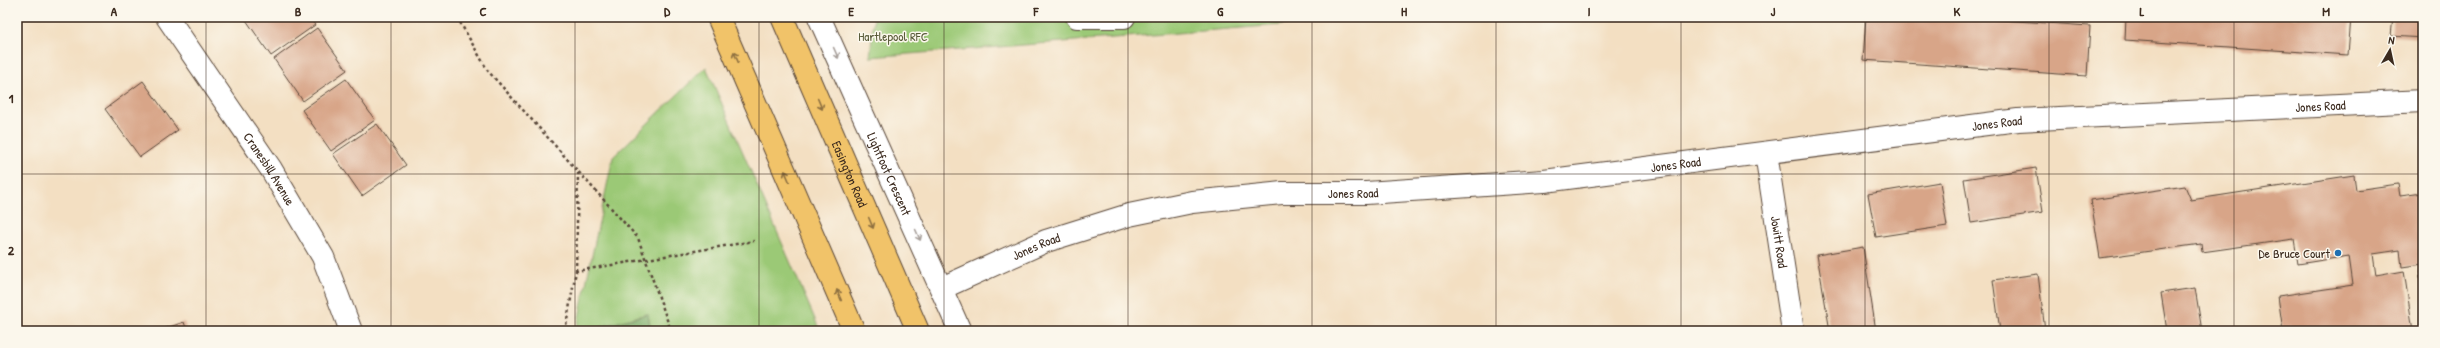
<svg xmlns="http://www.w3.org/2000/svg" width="2440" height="348" viewBox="0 0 2440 348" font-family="'Patrick Hand',sans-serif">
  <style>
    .green { fill: #9bc976; stroke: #6b7a4a }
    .forest { fill: #7cad67; stroke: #5c6c42 }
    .building { fill: #d8a588 }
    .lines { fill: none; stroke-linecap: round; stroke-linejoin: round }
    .minor-casing { stroke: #574537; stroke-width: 24 }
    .highway-casing { stroke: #574537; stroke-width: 24 }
    .path { stroke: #574537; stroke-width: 2.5; stroke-dasharray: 3 3; stroke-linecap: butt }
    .minor { stroke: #fff; stroke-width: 22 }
    .highway { stroke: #f1c369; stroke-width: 22 }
    .oneway { stroke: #a79f9a }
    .oneway2 { stroke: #8d6f40 }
    .grid { fill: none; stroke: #3b2a1e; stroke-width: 1; stroke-opacity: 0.55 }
    .poi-dot { fill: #1f6fb2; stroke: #fbf7ec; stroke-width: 1.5 }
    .labels { text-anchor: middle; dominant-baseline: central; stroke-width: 3; stroke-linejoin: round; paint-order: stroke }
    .park-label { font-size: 13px; fill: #585a38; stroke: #fbf7ec }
    .street-label { font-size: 13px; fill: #3b2a1e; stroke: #fbf7ec }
    .poi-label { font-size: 13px; fill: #3b2a1e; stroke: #fbf7ec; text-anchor: end }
    .neatline { fill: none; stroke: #3b2a1e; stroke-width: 1.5 }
    .grid-label { font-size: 13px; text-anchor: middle; font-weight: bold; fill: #3b2a1e }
  </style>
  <rect width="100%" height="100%" fill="#fbf7ec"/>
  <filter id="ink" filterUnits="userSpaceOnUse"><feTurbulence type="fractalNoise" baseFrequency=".025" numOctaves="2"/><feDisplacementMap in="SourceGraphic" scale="8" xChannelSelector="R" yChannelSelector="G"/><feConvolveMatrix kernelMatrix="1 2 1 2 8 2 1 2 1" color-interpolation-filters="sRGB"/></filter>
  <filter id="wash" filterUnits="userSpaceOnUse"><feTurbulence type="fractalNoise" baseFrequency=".012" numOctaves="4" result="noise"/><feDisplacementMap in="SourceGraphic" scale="16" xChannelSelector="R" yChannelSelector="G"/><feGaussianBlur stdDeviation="0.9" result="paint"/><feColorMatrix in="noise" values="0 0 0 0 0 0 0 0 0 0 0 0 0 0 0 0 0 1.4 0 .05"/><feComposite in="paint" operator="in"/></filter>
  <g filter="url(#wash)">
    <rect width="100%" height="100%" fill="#f3dfc2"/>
    <g class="green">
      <path d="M874 17H1383L870 57Z"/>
      <path d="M706 67 820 331H651L647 314 586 331H576L613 157Z"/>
    </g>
    <path class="forest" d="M648 314 651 331H586Z"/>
    <g id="blocks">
      <g class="building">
        <path d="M244 17H309L315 25 271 56Z"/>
        <path d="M1866 17H1956L2090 26 2087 76 1863 60Z"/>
        <path d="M2126 17H2351L2348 55 2125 40Z"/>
        <path d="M2393 17H2423V38L2391 36Z"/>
        <path d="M317 28 347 70 303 101 274 59Z"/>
        <path d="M346 79 375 120 331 151 302 110Z"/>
        <path d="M143 81 178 130 140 157 105 109Z"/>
        <path d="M377 124 406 165 362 196 333 154Z"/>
        <path d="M2036 168 2043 212 1971 223 1964 179Z"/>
        <path d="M2354 175 2356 190 2398 184 2400 196 2423 193V264L2402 267 2400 250 2373 254 2376 276 2404 271 2413 331H2283L2278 296 2353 285 2349 256 2298 264 2294 239 2202 252 2201 244 2100 258 2091 200 2185 186 2191 200Z"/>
        <path d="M1940 182 1947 226 1876 237 1868 194Z"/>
        <path d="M1863 247 1876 331H1830L1817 255Z"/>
        <path d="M2038 274 2045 331H2000L1993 280Z"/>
        <path d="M2195 288 2202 331H2167L2161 293Z"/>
        <path d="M184 322 187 331H158Z"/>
      </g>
    </g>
  </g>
  <g filter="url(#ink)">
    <use href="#blocks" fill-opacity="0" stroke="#574537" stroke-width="1"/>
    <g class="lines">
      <defs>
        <g id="minor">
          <path id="s1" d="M167 17 271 169 323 257 351 331"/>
          <path id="s2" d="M819 17 960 331"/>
          <path d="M1077 17H1124"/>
          <path id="s3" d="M1766 153 1793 331"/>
          <path id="s4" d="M942 288 1046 241 1129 215 1192 202 1282 193H1366L1544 181 2018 120 2423 101"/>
        </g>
        <g id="highway">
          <path d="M718 17 854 331"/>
          <path id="s5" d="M782 17 918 331"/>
        </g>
      </defs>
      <use href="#minor" class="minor-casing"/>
      <use href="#highway" class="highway-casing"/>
      <g class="path">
        <path d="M457 17 488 71 638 238 671 331"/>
        <path d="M576 271 578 173"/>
        <path d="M2423 271 2420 272 2423 290"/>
        <path d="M565 331 576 271 754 241"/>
      </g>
      <use href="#minor" class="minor"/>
      <use href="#highway" class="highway"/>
    </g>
    <defs><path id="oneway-shaft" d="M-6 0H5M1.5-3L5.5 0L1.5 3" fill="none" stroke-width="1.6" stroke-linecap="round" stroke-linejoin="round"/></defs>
    <g class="oneway">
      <use href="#oneway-shaft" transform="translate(836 53) rotate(66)"/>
      <use href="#oneway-shaft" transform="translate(918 235) rotate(66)"/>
    </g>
    <g class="oneway2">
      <use href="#oneway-shaft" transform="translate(736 57) rotate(-113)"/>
      <use href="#oneway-shaft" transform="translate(820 104) rotate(67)"/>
      <use href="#oneway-shaft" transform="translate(787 176) rotate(-113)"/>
      <use href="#oneway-shaft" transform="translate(871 223) rotate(67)"/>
      <use href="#oneway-shaft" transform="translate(839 295) rotate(-113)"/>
    </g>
  </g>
  <path class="grid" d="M206 17V331M391 17V331M575 17V331M759 17V331M944 17V331M1128 17V331M1312 17V331M1496 17V331M1681 17V331M1865 17V331M2049 17V331M2234 17V331M17 174H2423"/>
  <circle class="poi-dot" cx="2338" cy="253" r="4"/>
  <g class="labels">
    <g class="park-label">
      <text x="893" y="36">Hartlepool RFC</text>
    </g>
    <g class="street-label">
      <text stroke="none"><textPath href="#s4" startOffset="1399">Jones Road</textPath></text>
      <text stroke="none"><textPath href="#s4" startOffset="1075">Jones Road</textPath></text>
      <text stroke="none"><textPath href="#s4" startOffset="751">Jones Road</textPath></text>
      <text stroke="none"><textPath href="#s1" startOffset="183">Cranesbill Avenue</textPath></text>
      <text stroke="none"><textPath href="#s5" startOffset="171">Easington Road</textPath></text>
      <text stroke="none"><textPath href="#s2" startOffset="172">Lightfoot Crescent</textPath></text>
      <text stroke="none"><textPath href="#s4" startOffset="427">Jones Road</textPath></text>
      <text stroke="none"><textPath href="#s3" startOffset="90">Jowitt Road</textPath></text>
      <text stroke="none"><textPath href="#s4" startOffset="103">Jones Road</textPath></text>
    </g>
    <g class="poi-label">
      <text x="2330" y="253">De Bruce Court</text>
    </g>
  </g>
  <rect width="2440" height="348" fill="none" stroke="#fbf7ec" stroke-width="44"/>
  <g transform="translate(2390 50) rotate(9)" stroke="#fbf7ec" stroke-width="3" paint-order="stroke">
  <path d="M0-3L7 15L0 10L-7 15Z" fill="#3b2a1e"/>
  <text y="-6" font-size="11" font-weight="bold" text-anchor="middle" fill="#3b2a1e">N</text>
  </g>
  <rect x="22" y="22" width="2396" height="304" class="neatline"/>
  <g class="grid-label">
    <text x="114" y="16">A</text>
    <text x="298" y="16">B</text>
    <text x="483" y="16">C</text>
    <text x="667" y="16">D</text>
    <text x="851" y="16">E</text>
    <text x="1036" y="16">F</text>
    <text x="1220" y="16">G</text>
    <text x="1404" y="16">H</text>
    <text x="1589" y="16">I</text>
    <text x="1773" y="16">J</text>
    <text x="1957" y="16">K</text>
    <text x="2142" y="16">L</text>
    <text x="2326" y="16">M</text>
    <text x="11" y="103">1</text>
    <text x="11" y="255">2</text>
  </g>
</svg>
